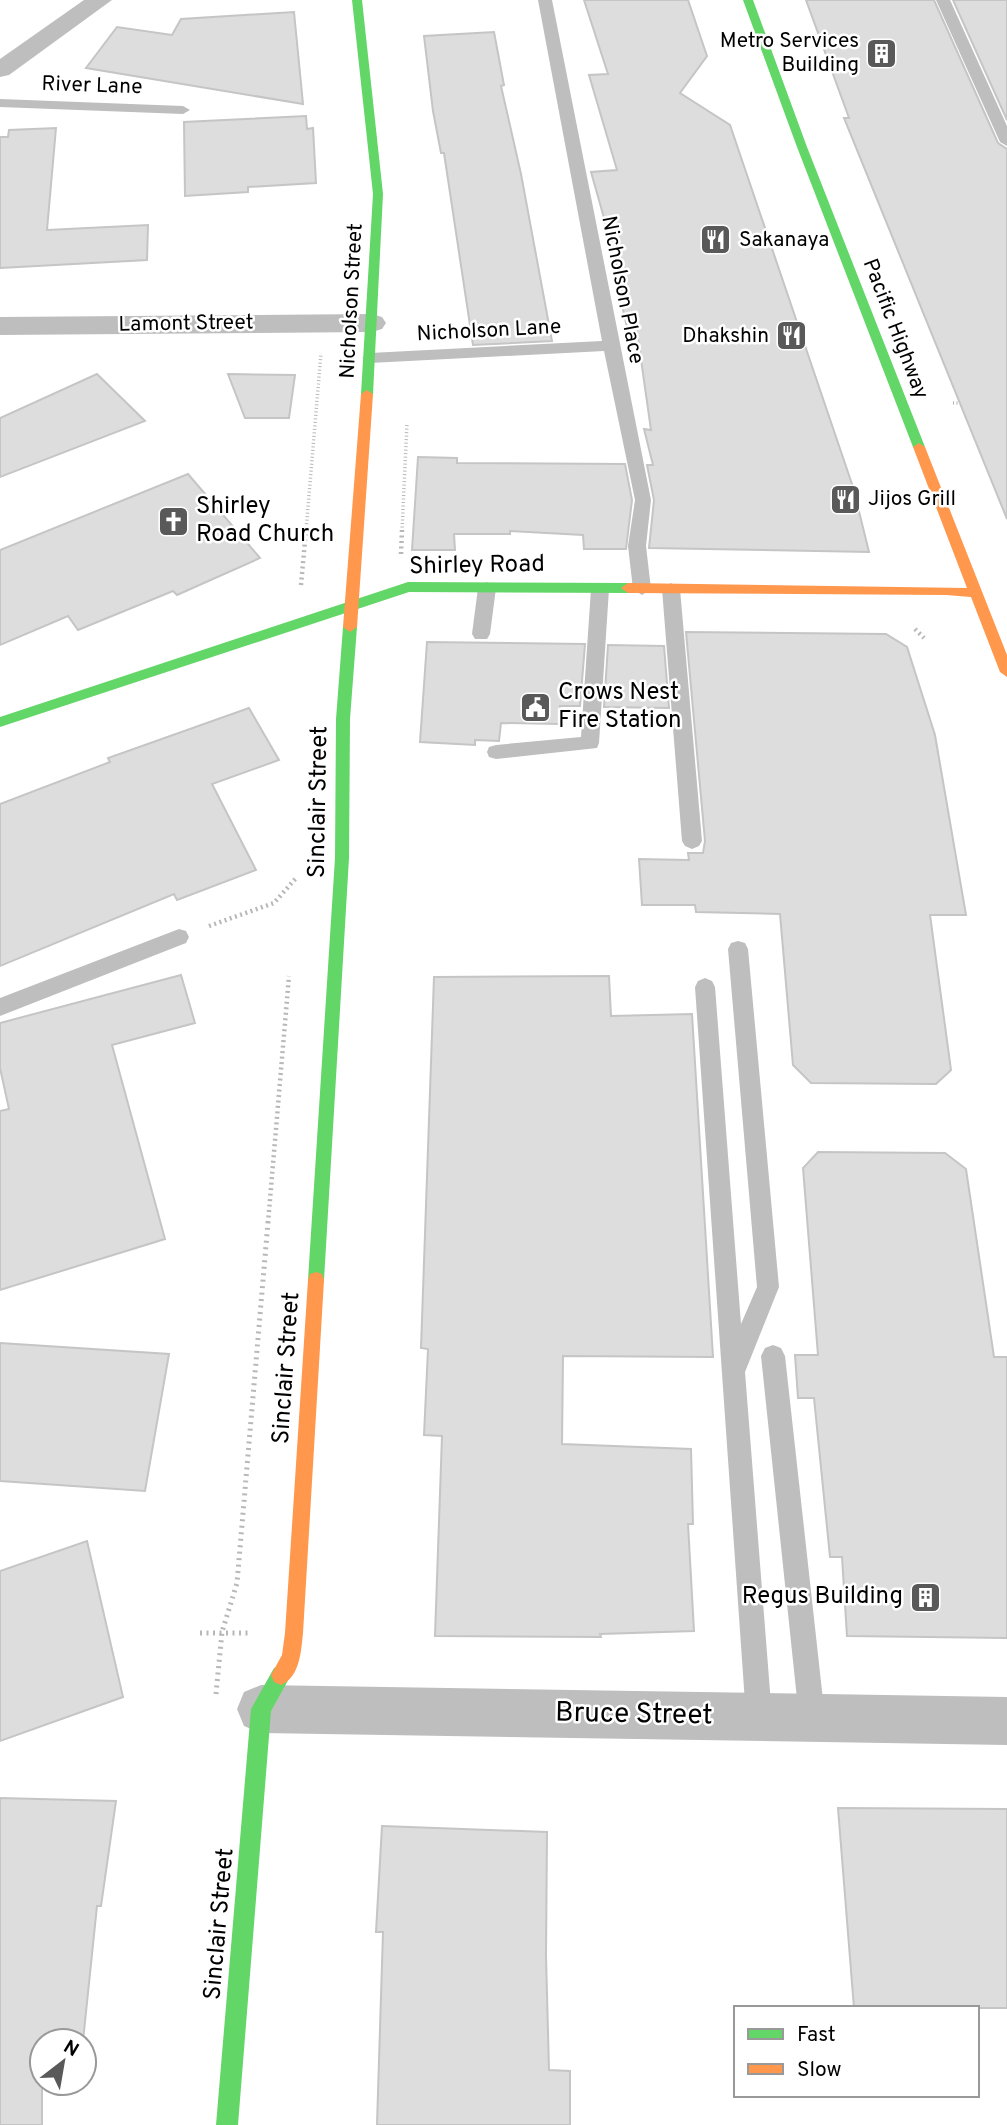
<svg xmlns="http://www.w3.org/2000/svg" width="1007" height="2125" viewBox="0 0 1007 2125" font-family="Overpass,sans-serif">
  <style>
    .building { fill: #ddd; stroke: #c5c5c5; stroke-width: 2 }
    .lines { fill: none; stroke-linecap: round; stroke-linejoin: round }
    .path-far2 { stroke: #b8b8b8; stroke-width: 3.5; stroke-dasharray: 1 2.5; stroke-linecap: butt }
    .path-far1 { stroke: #b8b8b8; stroke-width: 4.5; stroke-dasharray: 2 3.5; stroke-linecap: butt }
    .path { stroke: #b8b8b8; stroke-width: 5; stroke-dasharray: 2 4.5; stroke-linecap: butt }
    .lane { fill: #bebebe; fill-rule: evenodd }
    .street { fill: #bebebe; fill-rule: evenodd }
    .fast { fill: #63d668; fill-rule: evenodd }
    .slow { fill: #ff974d; fill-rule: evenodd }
    .labels { text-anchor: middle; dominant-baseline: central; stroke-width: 5; stroke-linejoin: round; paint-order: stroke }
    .far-poi-label { font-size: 21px; fill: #000; stroke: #fff; text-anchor: end }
    .far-street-label { font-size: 21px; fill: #000; stroke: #fff }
    .poi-label { font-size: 24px; fill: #000; stroke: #fff; text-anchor: start }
    .street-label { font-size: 24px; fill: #000; stroke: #fff }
    .near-street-label { font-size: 28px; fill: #000; stroke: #fff }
  </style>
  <rect width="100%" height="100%" fill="#fff"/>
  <g class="building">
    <path d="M584 0H688L707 56 680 93 730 125 853 487 869 552 649 548 654 500 647 465H653L644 429 651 430 637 331 628 332 613 265 617 264 591 172 617 170 589 75 608 74Z"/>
    <path d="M806 0H934L998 143 1007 149V519L844 118H849Z"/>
    <path d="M953 0H1007V120Z"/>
    <path d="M294 12 303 104 86 68 117 27 172 35 181 19Z"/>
    <path d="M494 32 504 85 501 86 521 174 552 341 473 345 444 153H441L433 111 424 36Z"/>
    <path d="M306 116 307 129 313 128 316 183 248 187V192L185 196 184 122Z"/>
    <path d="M56 128 47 230 148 225 147 260 0 268V137H8L9 130Z"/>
    <path d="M97 374 145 421 0 477V418Z"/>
    <path d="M228 374 295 375 289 418H245Z"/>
    <path d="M418 457 457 458V463L625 464 632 500 626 549H584L583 535 510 531V534H454L455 550H412Z"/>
    <path d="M188 474 260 558 177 595 173 591 78 630 68 616 0 645V550Z"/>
    <path d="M686 632 886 634 907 647 935 735 966 915H930L951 1070 936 1084 811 1083 793 1065 780 914 696 912 695 905H642L639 859 689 860 688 853H703L705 841Z"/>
    <path d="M427 642 585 644 580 706H560V724L501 723 499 741 475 740V745L420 742Z"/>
    <path d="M608 645 664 646 669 708 604 707Z"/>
    <path d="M249 708 279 760 212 784 256 870 177 900 174 894 0 966V804L110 762 108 758Z"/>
    <path d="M181 975 195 1023 112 1045 165 1239 0 1290V1111L9 1109 0 1068V1023Z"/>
    <path d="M609 976 611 1016 692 1014 713 1357 563 1356 562 1444 691 1449 693 1524H688L694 1631 600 1634 601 1637 435 1636 442 1436 424 1435 428 1349 421 1348 434 977Z"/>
    <path d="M818 1152 945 1153 966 1169 994 1357H1007V1638L847 1636 842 1557H830L814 1398H798L795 1355H818L803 1168Z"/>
    <path d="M0 1343 169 1354 145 1491 0 1481Z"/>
    <path d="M87 1541 123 1697 0 1741V1571Z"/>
    <path d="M0 1798 116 1801 101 1906H97L83 2041H42V2125H0Z"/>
    <path d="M838 1808 1007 1809V2008H854Z"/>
    <path d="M382 1826 547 1832 546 1956 549 2070 570 2071V2125H377L383 1932H376Z"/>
  </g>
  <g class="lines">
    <g class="path-far2">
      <path d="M953 403H958"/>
      <path d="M306 531 321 353"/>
      <path d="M402 531 407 423"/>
    </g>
    <g class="path-far1">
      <path d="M401 554 402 530"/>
      <path d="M301 585 306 530"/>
      <path d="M915 629 924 638"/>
      <path d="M209 926 274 903 297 877"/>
      <path d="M268 1223 289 976"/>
    </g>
    <g class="path">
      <path d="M200 1633H248"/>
      <path d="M216 1694 222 1632 237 1583 268 1222"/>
    </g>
    <g class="lane">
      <path d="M538 0H552L651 500 646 546 651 589 642 595 633 589 628 546 635 500 604 351 370 363 362 358 370 353 602 341Z"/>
      <path d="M936 0H950L1007 126V146L1000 142Z"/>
      <path d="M0 99 183 106 190 110 183 114 0 107Z"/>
      <path d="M487 582 496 588 490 634 487 639H475L472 634 478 588Z"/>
      <path d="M600 583 609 589 599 743 597 748 496 759 489 757 487 752 489 747 496 745 581 737 591 589Z"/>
      <path d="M671 583 680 589 702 841 699 846 692 849 685 846 682 841 662 589Z"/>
      <path d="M179 929 186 931 189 937 186 943 0 1016V998Z"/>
      <path d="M738 941 745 943 748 949 779 1287 745 1372 772 1717 768 1726 759 1730 750 1726 746 1717 695 987 698 981 705 978 712 981 715 987 741 1324 757 1287 728 949 731 943Z"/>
      <path d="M773 1345 781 1348 785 1356 825 1718 821 1727 812 1731 803 1727 799 1718 761 1356 765 1348Z"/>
    </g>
    <g class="street">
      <path d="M84 0H112L9 75 0 77V59Z"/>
      <path d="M372 314 382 317 386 323 382 329 372 332 0 335V317Z"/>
      <path d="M261 1685 1007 1697V1745L261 1733 244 1726 237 1709 244 1692Z"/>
    </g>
    <g class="fast">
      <path d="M352 0H362L383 194 373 394 367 398 361 394 373 194Z"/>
      <path d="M743 0H753L807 147 925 447 923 450H915L913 447 797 147Z"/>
      <path d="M408 582 628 583 635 588 628 593 409 592 0 727V717Z"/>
      <path d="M350 622 357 627 350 719 349 858 324 1280 322 1286 316 1288 310 1286 308 1280 335 858 336 719 343 627Z"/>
      <path d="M281 1665 288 1668 291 1675 271 1711 238 2125H216L251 1709 274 1668Z"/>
    </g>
    <g class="slow">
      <path d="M367 390 373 394 357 627 350 632 343 627 361 394Z"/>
      <path d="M919 443 925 447 1007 655V677L1000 672 971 597 946 595 628 593 621 588 628 583 967 588 913 447Z"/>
      <path d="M316 1272 322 1274 324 1280 303 1633C301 1651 300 1677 281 1685L274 1682 271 1675 282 1655 285 1633 308 1280 310 1274Z"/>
    </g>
  </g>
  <defs>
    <symbol id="building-square" viewBox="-11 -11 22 22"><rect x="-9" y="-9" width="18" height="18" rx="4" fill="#595959" stroke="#fff"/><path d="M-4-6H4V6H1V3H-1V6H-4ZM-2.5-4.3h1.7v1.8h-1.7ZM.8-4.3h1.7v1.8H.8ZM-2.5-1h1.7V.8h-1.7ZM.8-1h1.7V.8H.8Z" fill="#fff"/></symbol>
    <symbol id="restaurant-square" viewBox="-11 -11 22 22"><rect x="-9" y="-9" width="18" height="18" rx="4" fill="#595959" stroke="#fff"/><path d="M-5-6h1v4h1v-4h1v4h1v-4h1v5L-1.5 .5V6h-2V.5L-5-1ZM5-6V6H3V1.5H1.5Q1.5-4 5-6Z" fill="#fff"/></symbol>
    <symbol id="church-square" viewBox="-11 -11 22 22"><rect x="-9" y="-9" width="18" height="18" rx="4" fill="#595959" stroke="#fff"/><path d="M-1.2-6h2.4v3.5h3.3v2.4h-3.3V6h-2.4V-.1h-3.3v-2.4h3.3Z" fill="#fff"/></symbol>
    <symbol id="civic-square" viewBox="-11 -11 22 22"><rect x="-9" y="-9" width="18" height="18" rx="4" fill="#595959" stroke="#fff"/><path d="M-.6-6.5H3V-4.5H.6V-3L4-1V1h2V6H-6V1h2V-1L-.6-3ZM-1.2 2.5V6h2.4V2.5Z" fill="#fff"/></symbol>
  </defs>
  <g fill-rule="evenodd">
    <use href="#building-square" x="864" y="36" width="35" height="35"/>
    <use href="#restaurant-square" x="698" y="222" width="35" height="35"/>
    <use href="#restaurant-square" x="774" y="318" width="35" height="35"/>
    <use href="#restaurant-square" x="828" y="482" width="35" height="35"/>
    <use href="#church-square" x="156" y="504" width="35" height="35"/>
    <use href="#civic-square" x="518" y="690" width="35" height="35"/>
    <use href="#building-square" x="908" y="1580" width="35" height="35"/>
  </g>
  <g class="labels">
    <g class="far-poi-label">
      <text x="859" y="41">Metro Services<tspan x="859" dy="24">Building</tspan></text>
      <text x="739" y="240" text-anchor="start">Sakanaya</text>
      <text x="769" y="336">Dhakshin</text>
      <text x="868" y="499" text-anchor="start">Jijos Grill</text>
    </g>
    <g class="far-street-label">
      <text transform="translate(92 86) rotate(2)">River Lane</text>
      <text transform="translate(622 290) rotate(79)">Nicholson Place</text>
      <text transform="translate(352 301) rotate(-87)">Nicholson Street</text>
      <text transform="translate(186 324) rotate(-1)">Lamont Street</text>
      <text transform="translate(895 329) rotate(69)">Pacific Highway</text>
      <text transform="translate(489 331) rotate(-3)">Nicholson Lane</text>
    </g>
    <g class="poi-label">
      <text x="196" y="507">Shirley<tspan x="196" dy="28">Road Church</tspan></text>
      <text x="558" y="693">Crows Nest<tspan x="558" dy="28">Fire Station</tspan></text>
      <text x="903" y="1597" text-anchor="end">Regus Building</text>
    </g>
    <g class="street-label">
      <text transform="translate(477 566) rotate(-1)">Shirley Road</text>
      <text transform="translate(319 802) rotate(-89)">Sinclair Street</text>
      <text transform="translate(287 1368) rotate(-86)">Sinclair Street</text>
      <text transform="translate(220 1924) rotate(-85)">Sinclair Street</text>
    </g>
    <g class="near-street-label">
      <text transform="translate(634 1715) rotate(1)">Bruce Street</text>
    </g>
  </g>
  <rect x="734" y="2006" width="245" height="91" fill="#ffffff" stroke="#999999" stroke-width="2"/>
  <rect x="748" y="2029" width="35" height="10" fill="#63d668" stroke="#999999" stroke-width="2"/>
  <text x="797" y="2041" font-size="21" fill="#000000">Fast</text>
  <rect x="748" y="2064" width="35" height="10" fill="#ff974d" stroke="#999999" stroke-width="2"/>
  <text x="797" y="2076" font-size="21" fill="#000000">Slow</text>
  <g transform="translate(63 2062) rotate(31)"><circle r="33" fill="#ffffff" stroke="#999999" stroke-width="2"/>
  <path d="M0-5L12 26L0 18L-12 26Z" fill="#595959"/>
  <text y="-10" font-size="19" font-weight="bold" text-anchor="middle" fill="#000000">N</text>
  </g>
</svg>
